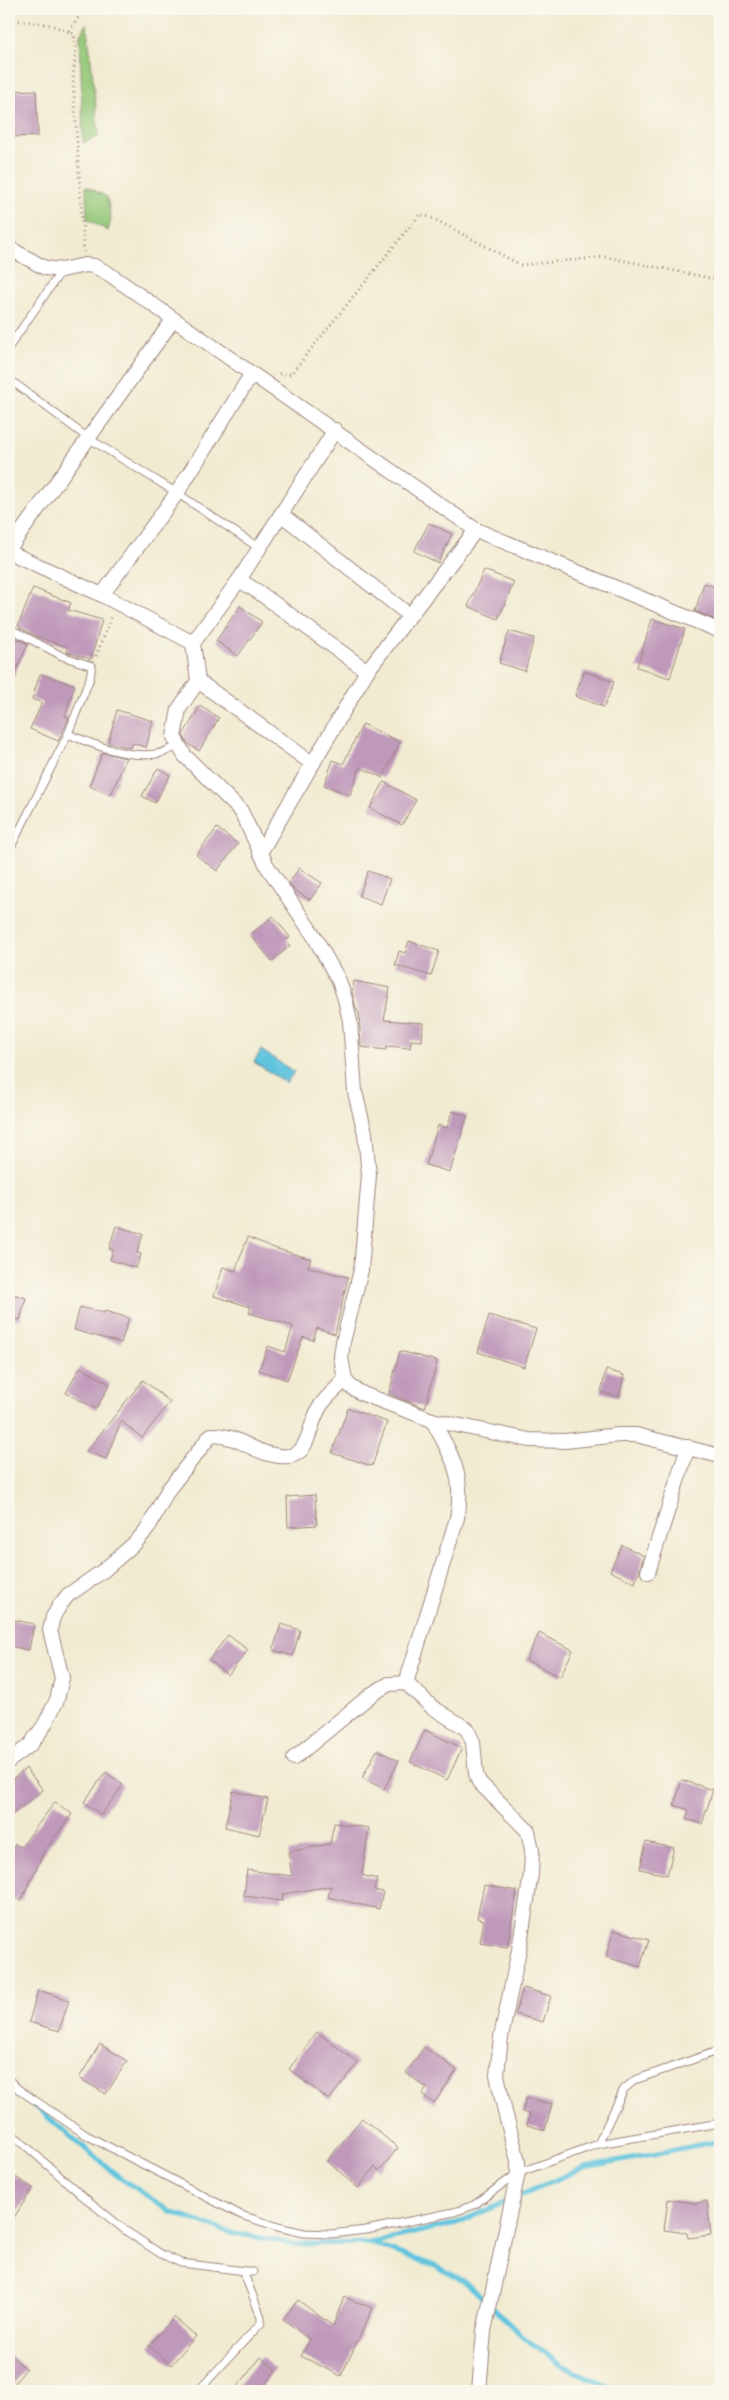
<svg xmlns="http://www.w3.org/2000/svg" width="729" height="2400" viewBox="0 0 729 2400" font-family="'Indie Flower',sans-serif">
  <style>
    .green { fill: #94c879; stroke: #6f7452 }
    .water { fill: #60c4de; stroke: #557284 }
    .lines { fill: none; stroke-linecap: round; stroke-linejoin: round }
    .stream { stroke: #60c4de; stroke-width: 5 }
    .building { fill: #bf99ba }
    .lane-casing { stroke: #9e857e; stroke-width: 9 }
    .street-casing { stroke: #9e857e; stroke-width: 16 }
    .path { stroke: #9e857e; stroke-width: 3; stroke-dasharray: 1 4; stroke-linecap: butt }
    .lane { stroke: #fff; stroke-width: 7 }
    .street { stroke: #fff; stroke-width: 14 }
  </style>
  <rect width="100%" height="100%" fill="#fbf7ec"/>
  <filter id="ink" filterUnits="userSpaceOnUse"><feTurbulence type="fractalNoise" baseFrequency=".02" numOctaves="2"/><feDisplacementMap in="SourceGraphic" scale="10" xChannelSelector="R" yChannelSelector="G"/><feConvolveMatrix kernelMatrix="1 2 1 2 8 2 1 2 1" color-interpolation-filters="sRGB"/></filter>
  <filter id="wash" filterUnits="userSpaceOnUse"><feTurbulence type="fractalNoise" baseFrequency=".0096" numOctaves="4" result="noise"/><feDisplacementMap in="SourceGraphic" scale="20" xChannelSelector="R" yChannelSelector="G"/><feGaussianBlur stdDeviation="1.12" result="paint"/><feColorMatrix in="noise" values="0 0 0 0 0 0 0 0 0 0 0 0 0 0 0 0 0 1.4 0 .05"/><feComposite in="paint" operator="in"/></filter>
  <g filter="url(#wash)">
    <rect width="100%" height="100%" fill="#f1ebd2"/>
    <g class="green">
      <path d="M87 23 99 136 83 143 80 35Z"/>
      <path d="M86 186 107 197 111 219 108 231 87 219Z"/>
    </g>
    <path class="water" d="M261 1050 294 1072 286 1083 254 1062Z"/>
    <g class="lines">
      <g class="stream">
        <path d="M24 2097 119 2177 171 2212 228 2232 296 2244 370 2243 457 2223 585 2167 720 2141"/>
        <path d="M370 2243 438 2267 467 2283 522 2336 564 2367 619 2391"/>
      </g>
    </g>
    <g id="blocks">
      <g class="building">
        <path d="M36 90 38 136 9 137V91Z"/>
        <path d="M429 523 452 534 438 563 414 551Z"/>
        <path d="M484 570 514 582 498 619 468 606Z"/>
        <path d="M704 583 720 589V622L695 611Z"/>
        <path d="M33 588 71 603 68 610 102 620 91 659 67 652 68 647 33 635 18 626Z"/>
        <path d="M240 606 262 622 238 656 216 641Z"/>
        <path d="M652 619 685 629 670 678 637 667Z"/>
        <path d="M509 631 534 638 525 671 499 663Z"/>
        <path d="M9 635 28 644 9 687Z"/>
        <path d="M584 671 614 682 604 707 575 696Z"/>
        <path d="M40 674 75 685 65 716 69 718 58 741 30 729 42 703 32 699Z"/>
        <path d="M200 706 219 718 199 751 188 744 183 735Z"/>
        <path d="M117 710 153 721 146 747 133 743 131 748 108 743Z"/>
        <path d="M363 724 400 742 383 778 360 767 350 795 324 785 333 760 343 764Z"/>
        <path d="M105 753 126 758 111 795 89 786 102 754Z"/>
        <path d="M158 768 170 775 155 803 142 796Z"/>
        <path d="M384 782 416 800 402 825 370 808Z"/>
        <path d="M217 828 238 844 217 871 196 855Z"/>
        <path d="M299 868 322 883 310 900 293 889 289 883Z"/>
        <path d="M368 871 390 879 381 904 359 896Z"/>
        <path d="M273 916 290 937 286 940 290 946 272 961 250 935Z"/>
        <path d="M409 941 439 951 431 976 395 965 399 951 405 953Z"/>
        <path d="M354 981 390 988 384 1020 423 1023 422 1041 411 1040 410 1048 387 1046 386 1050 361 1047 359 1012 357 1011 352 992Z"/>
        <path d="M452 1111 467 1116 450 1172 426 1165 438 1125 447 1128Z"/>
        <path d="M116 1226 143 1234 137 1253 141 1254 136 1268 110 1260 113 1250 109 1249Z"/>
        <path d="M248 1237 274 1248 311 1259 308 1267 348 1277 335 1334 317 1328 313 1340 303 1337 287 1380 259 1370 268 1346 285 1352 293 1326 249 1313 251 1307 214 1296 223 1267 235 1271Z"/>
        <path d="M9 1293 26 1298 20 1320 9 1317Z"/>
        <path d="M80 1307 104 1313 105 1311 129 1318 121 1343 74 1330Z"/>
        <path d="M489 1315 536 1329 524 1367 478 1352Z"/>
        <path d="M400 1351 437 1361 425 1408 389 1394Z"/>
        <path d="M80 1367 110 1384 96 1409 66 1393Z"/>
        <path d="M606 1370 624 1375 619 1397 601 1392Z"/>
        <path d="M143 1380 170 1402 142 1438 121 1421 106 1459 86 1452Z"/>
        <path d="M348 1408 387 1422 372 1466 332 1453Z"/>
        <path d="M315 1495 317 1525 288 1527 287 1497Z"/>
        <path d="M622 1545 644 1556 635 1583 610 1571Z"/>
        <path d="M9 1619 34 1624 29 1650 9 1646Z"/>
        <path d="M281 1624 300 1630 293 1656 273 1650Z"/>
        <path d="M539 1633 573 1650 560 1677 526 1660Z"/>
        <path d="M228 1635 248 1650 228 1675 209 1660Z"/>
        <path d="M425 1730 462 1748 447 1780 410 1762Z"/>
        <path d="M377 1750 399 1761 384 1789 362 1778Z"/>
        <path d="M26 1768 43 1790 9 1817V1782Z"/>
        <path d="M106 1772 123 1785 101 1815 84 1802Z"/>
        <path d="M682 1780 713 1790 702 1824 686 1819 689 1810 674 1805Z"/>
        <path d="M233 1791 268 1799 259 1835 225 1827Z"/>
        <path d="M55 1802 72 1814 44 1852 21 1901 9 1895V1856L15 1844 21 1847Z"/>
        <path d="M334 1823 369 1828 362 1875 377 1879 374 1890 383 1892 379 1909 328 1897 331 1886 283 1894 282 1901 244 1896 247 1870 292 1876 288 1852 330 1844Z"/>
        <path d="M646 1842 674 1848 667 1875 640 1869Z"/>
        <path d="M484 1885 517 1891 507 1947 480 1943 484 1920 477 1918Z"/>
        <path d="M614 1930 649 1940 640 1967 606 1957Z"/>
        <path d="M523 1988 551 1996 543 2022 515 2014Z"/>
        <path d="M38 1990 69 2000 59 2031 29 2022Z"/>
        <path d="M317 2032 358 2063 329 2100 289 2069Z"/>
        <path d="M100 2044 127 2061 106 2094 79 2078Z"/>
        <path d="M424 2047 457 2070 434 2103 422 2095 427 2088 406 2073Z"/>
        <path d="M526 2098 552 2104 545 2130 527 2125 530 2114 522 2112Z"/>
        <path d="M362 2118 398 2148 379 2171 375 2167 358 2188 327 2161Z"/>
        <path d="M9 2173 33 2188 9 2225Z"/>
        <path d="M668 2199 695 2203 707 2201 711 2235 688 2238 687 2233 664 2230Z"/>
        <path d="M344 2297 373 2308 341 2376 301 2356 310 2340 283 2319 298 2300 333 2326Z"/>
        <path d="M174 2317 196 2336 171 2365 149 2346Z"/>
        <path d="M9 2354 26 2369 9 2390Z"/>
        <path d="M261 2357 276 2370 259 2391H234Z"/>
      </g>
    </g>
  </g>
  <g filter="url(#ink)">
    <use href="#blocks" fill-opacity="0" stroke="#9e857e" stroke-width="1"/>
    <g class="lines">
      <defs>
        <g id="lane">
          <path d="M9 347 62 270"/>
          <path d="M9 379 88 438 177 493 259 548"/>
          <path d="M9 628 62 656 92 666 90 678 68 734 9 851"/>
          <path d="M68 734C94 745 127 758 156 754 163 753 171 749 178 746"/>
          <path d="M9 2080 18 2089 86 2135 241 2215 278 2227 304 2233 331 2234 366 2230 454 2212 474 2205 518 2173 598 2144 720 2123"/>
          <path d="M9 2131 79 2193 126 2231 161 2254 181 2263 253 2272"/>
          <path d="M598 2144 624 2089 635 2080 720 2050"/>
          <path d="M198 2391 261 2323V2317L243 2271"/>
        </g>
        <g id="street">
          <path d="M9 248 45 268 62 270 85 265 94 266 109 274 476 530 720 631"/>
          <path d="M282 515 409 615"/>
          <path d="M9 549 173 320"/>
          <path d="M9 552 102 595 193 643 198 681 179 709 174 737 185 756 241 811 267 866 314 936 339 981 345 999 350 1021 355 1092 365 1133 369 1175 361 1270 343 1342 341 1357 345 1380 351 1387 363 1394 432 1420 529 1440 565 1441 619 1435H636L720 1456"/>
          <path d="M239 580 257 591 367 671"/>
          <path d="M102 595 177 493 251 375"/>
          <path d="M193 643 239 580 335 430"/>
          <path d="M198 681 313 764"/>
          <path d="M260 853 367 671 476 530"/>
          <path d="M648 1572 688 1447"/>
          <path d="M406 1683 457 1518C465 1477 452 1455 432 1420"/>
          <path d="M294 1758 372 1694 389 1684 406 1683 432 1707 467 1729 473 1742 476 1774 479 1782 528 1831 532 1850 531 1874 519 1950 501 2037 497 2075 505 2112 518 2161V2173L484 2331 479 2391"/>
          <path d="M9 1761 30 1745 44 1726 57 1700 62 1678 50 1630 53 1617 60 1605 68 1595 103 1571 136 1542 148 1528 168 1490 211 1435C237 1435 247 1448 269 1454 313 1466 304 1431 321 1405 327 1396 337 1388 345 1380"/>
        </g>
      </defs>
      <use href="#lane" class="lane-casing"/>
      <use href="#street" class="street-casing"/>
      <g class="path">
        <path d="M9 19 51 25 74 34 76 47 73 78 84 252"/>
        <path d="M69 31 81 14 82 9"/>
        <path d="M279 374H291L420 214 434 219 521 265 606 257 720 280"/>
        <path d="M96 656 112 615"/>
      </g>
      <use href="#lane" class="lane"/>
      <use href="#street" class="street"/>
    </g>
  </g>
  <rect width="729" height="2400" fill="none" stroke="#fbf7ec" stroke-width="30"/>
</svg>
